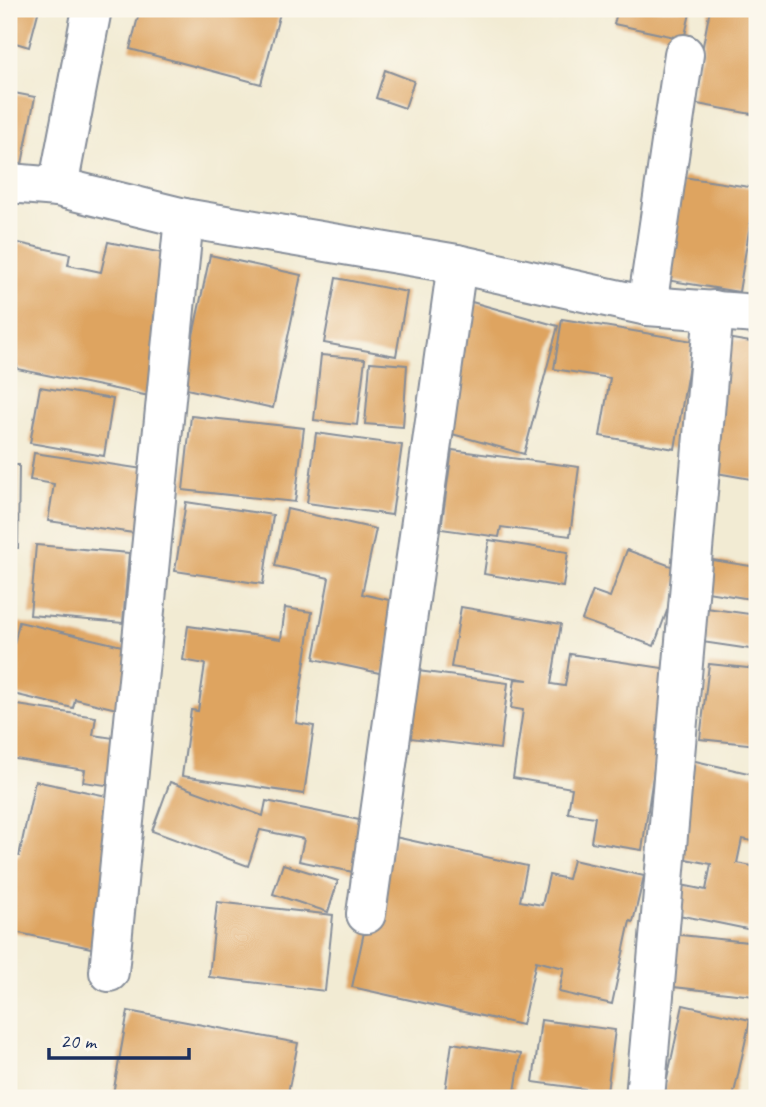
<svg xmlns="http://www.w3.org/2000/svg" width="766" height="1107" viewBox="0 0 766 1107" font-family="Caveat,sans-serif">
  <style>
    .building { fill: #dea461 }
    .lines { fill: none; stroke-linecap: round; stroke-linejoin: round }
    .minor-casing { stroke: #868d98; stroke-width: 42 }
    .minor { stroke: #fff; stroke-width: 38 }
  </style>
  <rect width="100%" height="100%" fill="#fbf7ec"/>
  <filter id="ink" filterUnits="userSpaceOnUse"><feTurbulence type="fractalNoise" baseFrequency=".0143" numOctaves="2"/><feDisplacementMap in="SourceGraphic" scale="14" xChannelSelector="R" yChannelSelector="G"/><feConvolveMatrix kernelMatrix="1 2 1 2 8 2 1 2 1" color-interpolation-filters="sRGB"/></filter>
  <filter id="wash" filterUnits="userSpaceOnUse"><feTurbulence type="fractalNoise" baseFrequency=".00686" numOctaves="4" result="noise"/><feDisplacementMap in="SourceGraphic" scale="28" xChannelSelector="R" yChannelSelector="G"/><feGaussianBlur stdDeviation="1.57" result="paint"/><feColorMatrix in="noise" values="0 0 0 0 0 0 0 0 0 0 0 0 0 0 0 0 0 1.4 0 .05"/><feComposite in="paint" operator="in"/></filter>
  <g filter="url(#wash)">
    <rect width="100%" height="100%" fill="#f2ebd3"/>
    <g id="blocks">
      <g class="building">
        <path d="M9 9H39L29 47 9 41Z"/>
        <path d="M140 9H281L261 84 130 49Z"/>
        <path d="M618 9H691L684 39 614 24Z"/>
        <path d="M710 9H757V115L692 103Z"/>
        <path d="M385 70 414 81 405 108 376 98Z"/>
        <path d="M9 92 35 97 17 190 9 188Z"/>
        <path d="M683 177 756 188 739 292 666 280Z"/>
        <path d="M9 241 70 254 68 265 101 272 108 242 187 258 159 398 17 369V365L9 363Z"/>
        <path d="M210 255 301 275 273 408 182 388Z"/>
        <path d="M336 278 407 292 396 356 324 343Z"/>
        <path d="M461 299 558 326 524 454 427 427Z"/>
        <path d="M562 319 693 341 675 449 600 436 610 378 554 369Z"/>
        <path d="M720 337 757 343V480L699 470Z"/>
        <path d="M321 355 365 359 357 425 314 420Z"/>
        <path d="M370 362 407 365 403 427 365 424Z"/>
        <path d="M40 387 113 399 104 456 30 443Z"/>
        <path d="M191 416 304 428 295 502 183 490Z"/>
        <path d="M316 433 402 445 392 515 307 503Z"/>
        <path d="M452 450 579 467 570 536 501 527 499 537 441 529Z"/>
        <path d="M34 453 150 470 141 534 48 521 54 484 30 480Z"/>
        <path d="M9 465H19L18 548H9Z"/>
        <path d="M186 502 273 515 263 584 175 571Z"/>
        <path d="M287 509 376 529 362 594 398 602 384 674 314 659 329 578 275 566Z"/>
        <path d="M489 540 568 552 563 587 484 574Z"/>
        <path d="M36 545 129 553 123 623 30 615Z"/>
        <path d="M627 550 682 570 654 646 582 620 593 591 610 597Z"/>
        <path d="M706 559 757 567V600L701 591Z"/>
        <path d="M461 607 561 624 551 684 565 686 570 654 669 669 642 850 591 842 595 817 568 813 572 788 513 778 523 710 511 708 515 679 528 680 451 667Z"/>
        <path d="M285 608 312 612 296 723 314 726 304 794 182 776 191 710 198 711 205 664 183 660 188 626 281 639Z"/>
        <path d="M706 608 757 615V650L702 642Z"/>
        <path d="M19 622 139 650 125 711 75 699 73 708 9 693V667Z"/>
        <path d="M709 664 757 669V745L700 739Z"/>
        <path d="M418 671 508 683 500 749 410 738Z"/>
        <path d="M11 704 96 717 93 735 127 740 120 787 83 782 85 770 9 758Z"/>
        <path d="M691 760 757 775V842L742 839 737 863 757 867V905L752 930 674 914 681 885 706 890 711 864 671 856Z"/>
        <path d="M35 781 126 800 96 949 9 931V890L16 856H19Z"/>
        <path d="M170 782 263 816 266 801 369 822 358 873 299 861 304 839 260 830 248 866 152 831Z"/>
        <path d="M395 837 527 866 520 901 542 905 549 875 568 879 573 860 644 876 633 922 630 921 612 1004 559 992 564 968 536 961 522 1025 352 987 366 923Z"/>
        <path d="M283 864 338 881 328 912 273 894Z"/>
        <path d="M217 902 333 915 325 991 209 977Z"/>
        <path d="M671 934 757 943 754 996 665 986Z"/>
        <path d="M683 1005 750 1020 733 1098H663Z"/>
        <path d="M128 1011 298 1043 287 1098H137L113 1094Z"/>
        <path d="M541 1020 615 1030 607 1092 533 1082Z"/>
        <path d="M452 1043 521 1054 514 1098H444Z"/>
      </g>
    </g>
  </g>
  <g filter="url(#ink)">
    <use href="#blocks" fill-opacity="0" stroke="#868d98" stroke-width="2"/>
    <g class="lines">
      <defs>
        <g id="minor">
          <path d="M9 183 58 187 184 218 457 264 647 306 757 314"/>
          <path d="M58 187 92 9"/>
          <path d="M647 306 684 54"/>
          <path d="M366 914 457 264"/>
          <path d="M109 972 184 218"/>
          <path d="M645 1098 714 310"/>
        </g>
      </defs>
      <use href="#minor" class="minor-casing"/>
      <use href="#minor" class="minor"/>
    </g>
  </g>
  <rect width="766" height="1107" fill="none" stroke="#fbf7ec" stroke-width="35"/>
  <path d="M49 1048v10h140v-10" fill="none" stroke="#1b2f5e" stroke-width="3.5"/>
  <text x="60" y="1048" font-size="21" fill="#1b2f5e" stroke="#fbf7ec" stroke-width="5" paint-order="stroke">20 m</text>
</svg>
